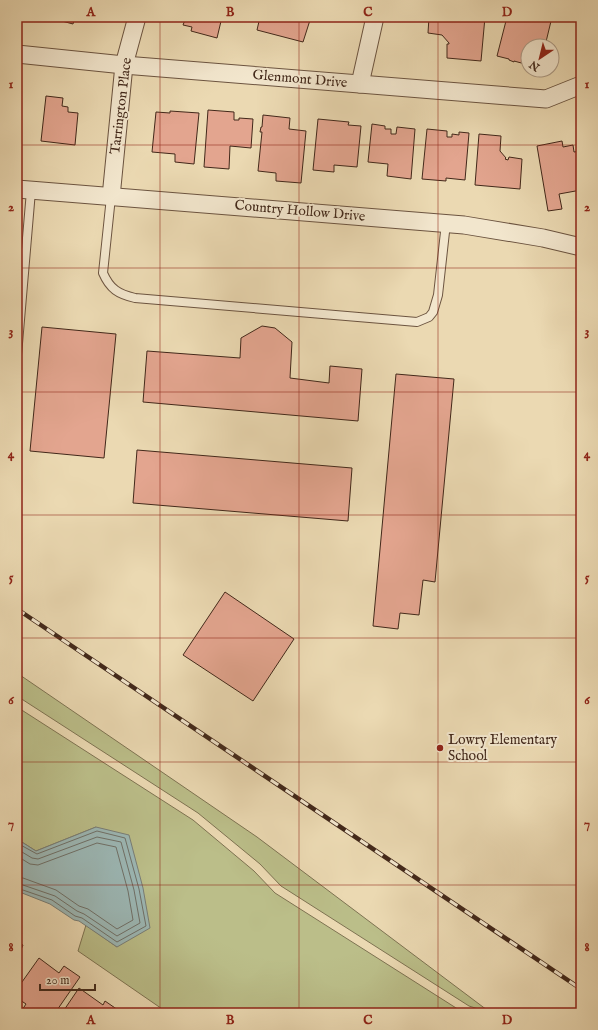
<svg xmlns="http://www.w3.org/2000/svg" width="598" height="1030" viewBox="0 0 598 1030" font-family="'IM FELL English',serif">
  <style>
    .green { fill: #bbbe89; stroke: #7e7352 }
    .water { fill: #9cb8b6; stroke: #787e78 }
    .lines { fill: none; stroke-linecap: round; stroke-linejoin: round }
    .shore { stroke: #6f7068; stroke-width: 1 }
    .building { fill: #e3a58f; stroke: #42281a }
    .lane-casing { stroke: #6c5440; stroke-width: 10 }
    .street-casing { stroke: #6c5440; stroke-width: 19 }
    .lane { stroke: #f2e6cd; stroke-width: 8 }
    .street { stroke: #f2e6cd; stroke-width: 17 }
    .rail-casing { stroke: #42281a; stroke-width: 4.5 }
    .rail { stroke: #f2e6cd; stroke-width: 3; stroke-dasharray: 9; stroke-linecap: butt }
    .grid { fill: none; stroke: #8f2418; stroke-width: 1; stroke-opacity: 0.55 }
    .poi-dot { fill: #8f2418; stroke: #f2e6cd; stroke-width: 1.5 }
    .labels { text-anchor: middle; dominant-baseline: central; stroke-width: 4; stroke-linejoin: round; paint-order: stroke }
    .street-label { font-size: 14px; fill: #42281a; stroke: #f2e6cd }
    .poi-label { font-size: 14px; fill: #42281a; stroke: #f2e6cd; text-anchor: start }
    .neatline { fill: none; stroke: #8f2418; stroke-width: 1.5 }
    .grid-label { font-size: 13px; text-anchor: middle; font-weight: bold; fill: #8f2418 }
  </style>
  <rect width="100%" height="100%" fill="#ebd9b2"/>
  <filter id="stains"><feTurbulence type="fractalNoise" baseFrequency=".005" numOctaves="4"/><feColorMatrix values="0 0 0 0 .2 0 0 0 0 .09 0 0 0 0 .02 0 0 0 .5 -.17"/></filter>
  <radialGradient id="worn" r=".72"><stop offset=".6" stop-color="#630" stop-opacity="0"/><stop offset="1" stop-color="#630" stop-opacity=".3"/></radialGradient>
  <g class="green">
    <path d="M17 673 257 837 491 1013 469 1006 281 886 260 864 198 813 17 696Z"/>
    <path d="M17 707 193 820 254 871 275 893 464 1013H168L78 951 86 925 117 947 96 827 36 851 17 839Z"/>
  </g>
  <path class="water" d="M96 827 129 835 143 888 150 928 117 947 79 921 74 920 50 904 17 891V839L36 851Z"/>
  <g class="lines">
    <g class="shore">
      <path d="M17 843 37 854 97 831 125 838 139 889 146 926 117 942 82 918 75 916 52 900 17 888"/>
      <path d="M17 849 32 858 38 859 97 837 121 842 134 890 140 923 117 936 84 914 77 911 55 896 17 883"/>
      <path d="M17 856 30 864 38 865 97 843 116 847 128 891 133 920 117 929 88 909 79 906 56 890 23 878 17 877"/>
    </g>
  </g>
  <g class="building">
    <path d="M47 17H75L73 24Z"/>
    <path d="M177 17H222L217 38 191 31 192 27 183 25 185 20Z"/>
    <path d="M260 17H311L303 42 257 30Z"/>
    <path d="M429 17H485L481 61 447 58V44H449V43L442 35 428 33Z"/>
    <path d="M507 17H520L530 20 531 17H552L545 46H528V64L526 63 525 64 514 61V62L509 60V59L497 56Z"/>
    <path d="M17 95 21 96 18 138H17Z"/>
    <path d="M46 96 63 98 62 106 68 107V112L78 113 75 145 41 141Z"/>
    <path d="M208 110 234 112V120H239V118L253 119 251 148 230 146 229 169 204 167Z"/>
    <path d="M170 111 199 113 194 164 175 162V154L152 152 156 112 170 113Z"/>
    <path d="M263 115 290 118 289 129 306 131 301 183 276 181V173L258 171 262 132H260L261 127H262Z"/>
    <path d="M318 119 349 122 348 125 361 126 357 167 334 165V172L313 170Z"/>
    <path d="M372 124 385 126V129H391V134H396L397 127 415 129 411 179 387 176 388 164 368 162Z"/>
    <path d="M427 129 447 131V137H452V134L459 135V132L469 133 465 180 446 178V181L422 179Z"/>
    <path d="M479 134 501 136 500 151 506 158 505 159 508 160 509 157 522 159 520 189 475 185Z"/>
    <path d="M562 141 563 147 573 145 574 152 581 151V190L559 194 562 209 548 211 537 146Z"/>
    <path d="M262 326 275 328 292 342 290 378 329 383 330 366 362 369 358 421 143 402 147 351 240 358 241 338Z"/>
    <path d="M42 327 116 334 104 458 30 451Z"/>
    <path d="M396 374 454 379 435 582 423 580 419 615 400 613 398 629 373 626Z"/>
    <path d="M137 450 352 468 348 521 133 503Z"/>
    <path d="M225 592 294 639 253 701 183 655Z"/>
    <path d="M17 942 23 945 17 959Z"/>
    <path d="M39 958 59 973 64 966 80 977 55 1013H20L26 1004 17 998V989Z"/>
    <path d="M79 988 103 1005 105 1001 118 1010 115 1013H62Z"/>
    <path d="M126 1009 131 1013H123Z"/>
  </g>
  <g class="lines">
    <defs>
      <g id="lane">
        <path d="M111 197 103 273C110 289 118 294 135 298L417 322 429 317 433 312 438 295 446 223"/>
        <path d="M17 355 31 191"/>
      </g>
      <g id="street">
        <path d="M17 54 124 65 546 99 581 85"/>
        <path d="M360 84 375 17"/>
        <path d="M17 189 464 225 543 238 581 247"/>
        <path d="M111 197 124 65 137 17"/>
      </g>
    </defs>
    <use href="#lane" class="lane-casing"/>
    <use href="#street" class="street-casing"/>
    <use href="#lane" class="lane"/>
    <use href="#street" class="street"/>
    <defs>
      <path id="rail" d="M17 609 581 989"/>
    </defs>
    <use href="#rail" class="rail-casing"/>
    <use href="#rail" class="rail"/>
  </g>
  <path class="grid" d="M160 17V1013M299 17V1013M438 17V1013M17 145H581M17 268H581M17 392H581M17 515H581M17 638H581M17 762H581M17 885H581"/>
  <circle class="poi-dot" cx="440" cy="748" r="4"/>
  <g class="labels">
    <g class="street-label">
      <text transform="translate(300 79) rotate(5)">Glenmont Drive</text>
      <text transform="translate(121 106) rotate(-83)">Tarrington Place</text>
      <text transform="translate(300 211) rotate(5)">Country Hollow Drive</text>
    </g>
    <g class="poi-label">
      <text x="448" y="740">Lowry Elementary<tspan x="448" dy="16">School</tspan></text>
    </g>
  </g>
  <rect width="598" height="1030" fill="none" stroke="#ebd9b2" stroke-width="44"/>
  <g transform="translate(540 58) rotate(215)"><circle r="19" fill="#f2e6cd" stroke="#ac9a85"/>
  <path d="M0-3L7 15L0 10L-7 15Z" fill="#8f2418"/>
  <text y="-6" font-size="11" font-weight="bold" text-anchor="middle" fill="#42281a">N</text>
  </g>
  <path d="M40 984v6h55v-6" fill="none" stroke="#42281a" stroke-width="2"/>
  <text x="46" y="984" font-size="12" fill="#42281a" stroke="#f2e6cd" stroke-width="3" paint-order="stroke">20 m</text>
  <rect x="22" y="22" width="554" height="986" class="neatline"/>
  <g class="grid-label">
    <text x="91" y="16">A</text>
    <text x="230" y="16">B</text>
    <text x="368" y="16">C</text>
    <text x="507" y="16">D</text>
    <text x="11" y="88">1</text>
    <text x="587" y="88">1</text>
    <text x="11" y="211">2</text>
    <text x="587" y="211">2</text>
    <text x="11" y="335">3</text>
    <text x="587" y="335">3</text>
    <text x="11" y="458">4</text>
    <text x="587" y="458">4</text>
    <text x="11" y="581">5</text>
    <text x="587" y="581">5</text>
    <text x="11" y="704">6</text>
    <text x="587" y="704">6</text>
    <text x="11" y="828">7</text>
    <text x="587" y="828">7</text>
    <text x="11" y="951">8</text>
    <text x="587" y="951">8</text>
    <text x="91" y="1024">A</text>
    <text x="230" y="1024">B</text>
    <text x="368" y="1024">C</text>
    <text x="507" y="1024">D</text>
  </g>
  <rect width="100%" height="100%" filter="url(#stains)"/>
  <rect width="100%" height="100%" fill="url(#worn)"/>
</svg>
